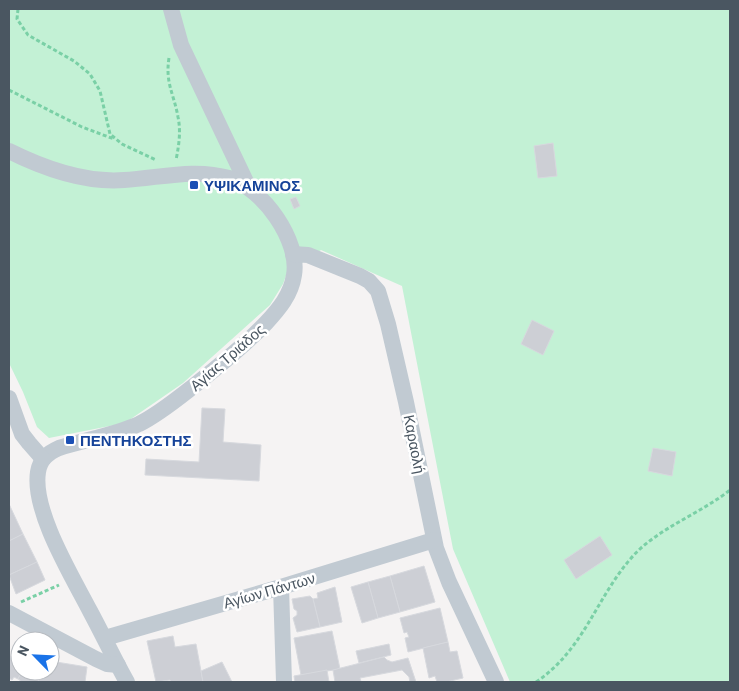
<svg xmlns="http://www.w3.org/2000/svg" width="739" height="691" viewBox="0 0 739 691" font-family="Barlow,sans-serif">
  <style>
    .green { fill: #c3f1d5 }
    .building { fill: #cdcfd5; stroke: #d7d9de }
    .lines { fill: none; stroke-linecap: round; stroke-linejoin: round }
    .path { stroke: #7ad0a6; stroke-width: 3; stroke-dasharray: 4 2.5; stroke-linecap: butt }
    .minor { stroke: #c1cad2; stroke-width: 16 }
    .transit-dot { fill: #1a4fb4; stroke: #fff; stroke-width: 2 }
    .labels { text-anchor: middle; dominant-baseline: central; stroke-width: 5; stroke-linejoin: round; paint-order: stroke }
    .transit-label { font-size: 15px; font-weight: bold; fill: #164399; stroke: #fff; text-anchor: start }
    .street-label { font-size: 15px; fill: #4a5661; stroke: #fff }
  </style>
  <rect width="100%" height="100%" fill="#f5f3f3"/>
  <path class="green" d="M9 9H730V682H510L453 549 402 286 321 250 287 273 283 284 270 305 183 383 125 423 49 438 37 427 23 392 9 363Z"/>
  <g class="building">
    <path d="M553 143 557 176 538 178 534 146Z"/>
    <path d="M296 197 300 206 294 209 290 199Z"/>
    <path d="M532 320 554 331 543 355 521 344Z"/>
    <path d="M202 408 225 409 223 442 261 445 259 481 145 475 146 459 199 462Z"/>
    <path d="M653 448 676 452 672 476 648 471Z"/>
    <path d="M9 504 23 534 9 541Z"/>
    <path d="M23 534 37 562 9 575V541Z"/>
    <path d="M600 536 612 555 576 579 564 560Z"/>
    <path d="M37 562 45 580 16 594 9 575Z"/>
    <path d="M424 566 435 602 400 612 390 576Z"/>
    <path d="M390 576 400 612 378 618 368 582Z"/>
    <path d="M368 582 378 618 362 623 351 587Z"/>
    <path d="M335 587 342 622 320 627 313 599 318 598 317 593Z"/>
    <path d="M310 596 313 599 320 627 297 632 293 618 297 615V611L294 609 292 599Z"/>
    <path d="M440 608 448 642 408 652 405 638 409 637 407 632 404 633 400 618Z"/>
    <path d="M332 631 340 669 301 675 294 638Z"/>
    <path d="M173 636 175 647 196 644 203 682H171L170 680 156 682 147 641Z"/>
    <path d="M448 642 450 652 457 651 463 678 446 682H437L435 676 429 678 423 648Z"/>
    <path d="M389 644 391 655 359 663 356 651Z"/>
    <path d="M13 652 20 655V671H22L18 679 14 677 12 680 9 678V660Z"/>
    <path d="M384 657 387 660 392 662 408 658 416 682H410L409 677 402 670 360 678 361 682H335L333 670Z"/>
    <path d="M50 661 87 667 85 682H38L40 671H50Z"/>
    <path d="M222 662 232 682H203L201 671Z"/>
    <path d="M327 670 329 682H295L294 676Z"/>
    <path d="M22 671H40L38 682H20V680L18 679Z"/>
  </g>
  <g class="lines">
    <g class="path">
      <path d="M18 9 17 19 28 35 74 61 90 74 100 91 110 134 122 144 156 160"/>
      <path d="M169 58C165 83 174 94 178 117 181 131 179 145 176 160"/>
      <path d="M9 90 82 127 114 139"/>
      <path d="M21 602 59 585"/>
      <path d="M536 682C585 649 596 597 633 556 657 529 701 513 730 490"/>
    </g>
    <g class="minor">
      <path d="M171 9 181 45 249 188"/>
      <path d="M9 151C45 169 84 183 124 180 160 178 194 168 229 178 263 188 300 241 294 275 291 295 279 309 266 323 244 346 219 366 195 385 177 399 159 414 139 424 114 435 85 440 59 448 48 453 40 459 38 472 32 511 72 576 90 611 103 635 114 659 127 682"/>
      <path d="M293 254 308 255 360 276 369 281 378 291 388 324 406 402 436 548 449 582 496 682"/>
      <path d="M9 398 22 434 29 443 43 459"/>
      <path d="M281 587 284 682"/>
      <path d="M9 613 96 659 107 664 118 665"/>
      <path d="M105 638 281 587 434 540"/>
    </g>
  </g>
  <g class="transit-dot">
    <rect x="189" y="180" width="10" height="10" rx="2.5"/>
    <rect x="65" y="435" width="10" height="10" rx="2.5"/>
  </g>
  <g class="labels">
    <g class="transit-label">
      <text x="204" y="185">ΥΨΙΚΑΜΙΝΟΣ</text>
      <text x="80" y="440">ΠΕΝΤΗΚΟΣΤΗΣ</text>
    </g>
    <g class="street-label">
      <text transform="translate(227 357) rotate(-41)">Αγίας Τριάδος</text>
      <text transform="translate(415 444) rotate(79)">Καραολή</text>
      <text transform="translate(269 590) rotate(-16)">Αγίων Πάντων</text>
    </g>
  </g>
  <rect width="739" height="691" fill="none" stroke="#4a5661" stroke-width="20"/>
  <g transform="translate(35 656) rotate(294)"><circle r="24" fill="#ffffff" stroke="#b7bbc0"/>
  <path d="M0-4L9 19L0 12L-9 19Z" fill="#1a73e8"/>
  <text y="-8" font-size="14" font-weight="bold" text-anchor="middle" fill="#4a5661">N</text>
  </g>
</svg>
